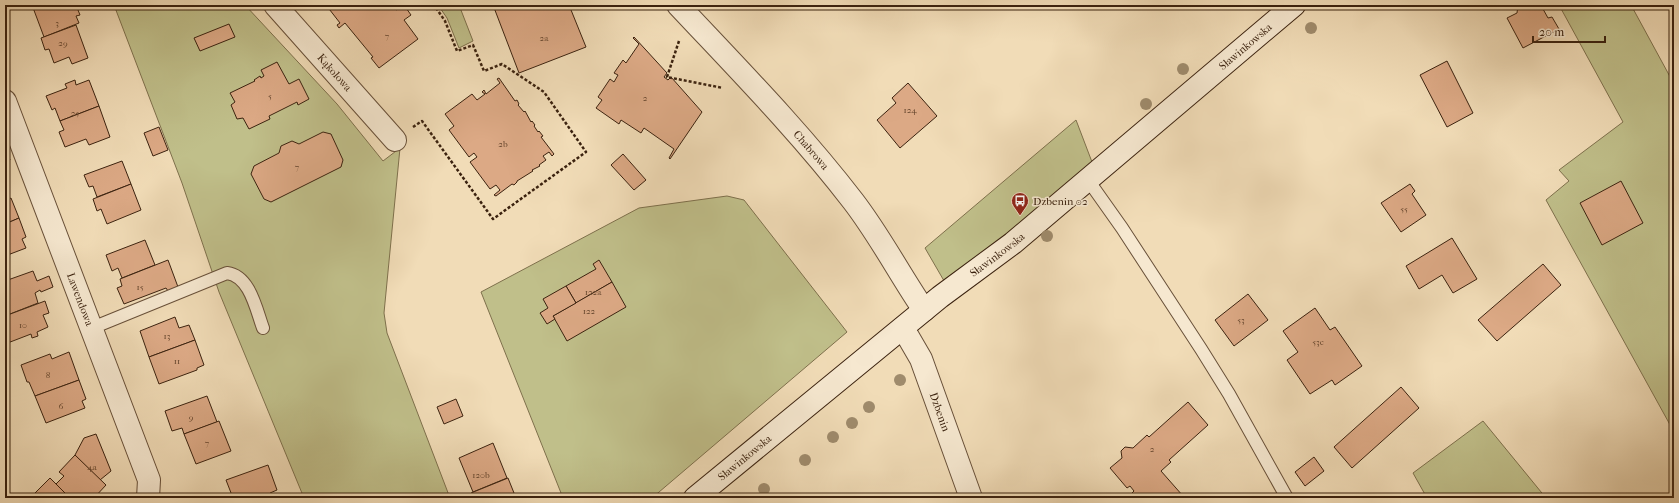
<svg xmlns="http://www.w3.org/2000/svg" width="1679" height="503" viewBox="0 0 1679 503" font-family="'IM FELL French Canon',serif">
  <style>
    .green { fill: #c0bf8a; stroke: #7e704c }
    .building { fill: #dca985; stroke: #3b220f }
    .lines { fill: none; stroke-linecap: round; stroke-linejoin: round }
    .lane-casing { stroke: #685039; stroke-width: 14 }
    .street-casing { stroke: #685039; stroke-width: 24 }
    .secondary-casing { stroke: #3b220f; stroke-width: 24 }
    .path { stroke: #3b220f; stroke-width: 2.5; stroke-dasharray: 3 2; stroke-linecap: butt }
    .lane { stroke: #f6e8d0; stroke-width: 12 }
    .street { stroke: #f6e8d0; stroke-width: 22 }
    .secondary { stroke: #f6e8d0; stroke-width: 22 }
    .tree { fill: #9f8b6c }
    .labels { text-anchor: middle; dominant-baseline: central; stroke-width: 3; stroke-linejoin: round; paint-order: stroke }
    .number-label { font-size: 9px; fill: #63442c }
    .street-label { font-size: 11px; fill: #3b220f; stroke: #f6e8d0 }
    .poi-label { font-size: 11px; fill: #3b220f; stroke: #f6e8d0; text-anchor: start }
  </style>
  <rect width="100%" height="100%" fill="#f1dcb7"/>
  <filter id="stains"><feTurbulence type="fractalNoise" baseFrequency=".005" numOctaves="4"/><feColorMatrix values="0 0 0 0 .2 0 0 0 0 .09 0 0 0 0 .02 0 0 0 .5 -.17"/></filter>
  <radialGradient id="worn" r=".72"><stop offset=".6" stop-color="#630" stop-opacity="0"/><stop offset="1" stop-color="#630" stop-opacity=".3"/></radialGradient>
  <g class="green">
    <path d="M114 5H245L337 104 383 161 400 148 384 313 387 333 450 498H304L219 292 182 183Z"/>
    <path d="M438 5H459L473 41 459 48 447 18Z"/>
    <path d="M1559 5H1631L1674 84V432L1546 200 1569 181 1559 170 1623 122Z"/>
    <path d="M1076 120 1092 162 947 286 925 248Z"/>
    <path d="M727 196 744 200 847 332 652 498H563L481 292 639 208Z"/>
    <path d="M1483 421 1546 498H1427L1413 473Z"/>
  </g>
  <g class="building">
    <path d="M32 5H76L80 15 76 16 79 23 44 37Z"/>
    <path d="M326 5H392L396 10 404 5 411 15 404 20 418 39 379 68 371 58 373 57 345 23 339 28 337 25 340 23Z"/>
    <path d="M493 5H569L586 47 519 73Z"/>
    <path d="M1518 5H1545L1546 7 1543 9 1548 18 1552 17 1559 29 1523 48 1507 18 1517 13Z"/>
    <path d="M229 24 235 37 200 51 194 38Z"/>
    <path d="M76 25 88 58 72 64 69 57 54 63 49 49 45 50 41 38Z"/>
    <path d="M634 37 667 73 664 77 668 80 671 77 702 112 670 159 669 158 674 149 644 128 641 133 621 120 619 124 596 108 602 100 598 97 610 79 614 82 618 75 614 73 623 60 626 63 639 44 633 38Z"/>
    <path d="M1447 61 1473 113 1447 127 1420 75Z"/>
    <path d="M277 62 289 84 299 79 309 99 298 105 297 102 269 116 270 119 249 129 243 118 237 119 231 105 235 102 230 93 255 81 254 80 260 76 261 78 264 76 261 70Z"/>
    <path d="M499 78 515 101 517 100 519 104 518 105 524 112 525 111 531 122 532 121 535 125 534 126 538 132 539 131 543 136 541 137 554 154 552 156 549 152 543 156 546 160 539 165 540 166 532 170 533 171 517 181V182L514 185 512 184 496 196 494 195 500 190 496 185 490 189 470 162 477 157 474 153 469 157 449 130 454 126 445 114 472 94 477 100 485 94 482 92 484 90 486 94 500 83 497 79Z"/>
    <path d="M75 80 76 85 89 80 99 106 60 121 55 108 52 110 46 96 67 88 65 84Z"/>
    <path d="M908 83 937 116 900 148 877 120 896 103 892 98Z"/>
    <path d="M99 106 110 137 89 145 86 139 65 147 59 132 64 130 60 121Z"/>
    <path d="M159 127 168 150 153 156 144 133Z"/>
    <path d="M323 132 331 134 343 160 341 167 271 202 264 199 251 174 254 166 279 153 281 146 292 141 299 144Z"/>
    <path d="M5 145 10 160 5 162Z"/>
    <path d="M623 154 646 180 634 190 611 165Z"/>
    <path d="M122 161 131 184 97 197 93 186 89 187 84 175Z"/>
    <path d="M1621 181 1643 223 1602 245 1580 203Z"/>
    <path d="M131 184 141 210 107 224 101 209 97 211 93 199Z"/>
    <path d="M1410 184 1415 191 1412 194 1426 215 1401 232 1381 203Z"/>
    <path d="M5 195 7 200 11 198 19 218 5 224Z"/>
    <path d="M19 218 26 237 22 239 26 248 5 256V224Z"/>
    <path d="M1452 238 1477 279 1453 293 1442 275 1419 289 1406 266Z"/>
    <path d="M145 240 155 265 122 278 118 268 112 271 106 255Z"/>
    <path d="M168 260 178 287 168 291 166 288 124 304 117 288 122 286 120 279Z"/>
    <path d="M599 260 612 282 576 303 566 286 596 269 593 264Z"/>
    <path d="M1543 264 1561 285 1497 341 1478 320Z"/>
    <path d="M33 271 37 281 49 276 53 287 41 292 40 290 35 293 38 303 5 316V281Z"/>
    <path d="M612 282 626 307 567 341 553 316Z"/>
    <path d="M566 286 576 303 553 316 555 319 547 324 540 313 548 308 543 299Z"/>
    <path d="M1248 294 1268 320 1234 346 1215 320Z"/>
    <path d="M45 301 49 313 43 315 48 327 37 332 38 336 32 338 31 334 5 344V316Z"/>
    <path d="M1315 308 1330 330 1335 327 1362 366 1335 385 1332 380 1310 394 1287 360 1298 352 1283 331Z"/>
    <path d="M175 317 179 328 189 325 195 340 149 357 140 331Z"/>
    <path d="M195 340 204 365 197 368V370L159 384 149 357Z"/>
    <path d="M69 352 79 380 35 396 29 382H27L21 365 50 354 52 359Z"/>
    <path d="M79 380 86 399 82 401 85 408 46 423 35 396Z"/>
    <path d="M1401 387 1419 408 1352 468 1334 447Z"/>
    <path d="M207 396 217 422 184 434 182 428 172 431 165 411Z"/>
    <path d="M456 399 463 416 444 424 437 407Z"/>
    <path d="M1188 402 1208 425 1169 460 1171 462 1161 471 1183 496 1180 498H1137L1132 493 1134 491 1130 486 1127 488 1110 468 1122 458 1121 451 1125 447 1133 448 1147 435 1149 437Z"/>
    <path d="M219 421 231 451 196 464 184 434Z"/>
    <path d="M96 434 111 471 100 480 75 455 84 438Z"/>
    <path d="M493 443 507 478 473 492 459 458Z"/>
    <path d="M75 455 106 485 94 498H86L84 496 82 498H70L56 484 64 476 59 472Z"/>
    <path d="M1314 457 1324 471 1305 486 1295 472Z"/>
    <path d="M268 465 277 490 270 493 271 498H233L226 480Z"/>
    <path d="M50 478 70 498H30Z"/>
    <path d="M508 478 516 498H473L471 493Z"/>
  </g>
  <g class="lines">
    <defs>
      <g id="lane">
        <path d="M1088 180 1122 228 1201 349 1229 394 1287 498"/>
        <path d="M92 328 227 273C250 276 256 309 263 328"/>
      </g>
      <g id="street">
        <path id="s1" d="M275 5 395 140"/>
        <path id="s2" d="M678 5C738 69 800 132 853 201 880 236 900 275 924 310"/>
        <path id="s3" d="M5 101 149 480 148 498"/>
        <path id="s4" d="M903 328 921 359 971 498"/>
      </g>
      <g id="secondary">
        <path id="s5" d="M695 498 940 297 1013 243 1294 5"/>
      </g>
    </defs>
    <use href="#lane" class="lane-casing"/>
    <use href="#street" class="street-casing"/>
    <use href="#secondary" class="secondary-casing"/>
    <g class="path">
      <path d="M679 41 667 77 723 88"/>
      <path d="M413 127 422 121 493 219 586 152 544 92 502 64 484 71 473 45 457 51 445 21 434 5"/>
    </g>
    <use href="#lane" class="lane"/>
    <use href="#street" class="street"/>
    <use href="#secondary" class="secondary"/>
  </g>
  <g class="tree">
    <circle cx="1311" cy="28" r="6"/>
    <circle cx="1183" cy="69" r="6"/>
    <circle cx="1146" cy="104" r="6"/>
    <circle cx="1047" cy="236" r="6"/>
    <circle cx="900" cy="380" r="6"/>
    <circle cx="869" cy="407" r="6"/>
    <circle cx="852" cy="423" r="6"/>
    <circle cx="833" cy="437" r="6"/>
    <circle cx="805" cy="460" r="6"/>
    <circle cx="764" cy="489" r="6"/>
  </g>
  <defs>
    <symbol id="bus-pin" viewBox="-11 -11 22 30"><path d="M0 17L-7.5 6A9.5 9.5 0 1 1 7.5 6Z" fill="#8f2418" stroke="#f6e8d0"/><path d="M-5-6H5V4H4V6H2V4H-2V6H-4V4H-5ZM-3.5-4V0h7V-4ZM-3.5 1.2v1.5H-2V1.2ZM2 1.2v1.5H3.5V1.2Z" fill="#fff"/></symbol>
  </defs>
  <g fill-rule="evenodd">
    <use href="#bus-pin" x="1010" y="191" width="20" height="27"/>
  </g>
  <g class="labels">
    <g class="number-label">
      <text x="57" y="23">3</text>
      <text x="387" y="36">7</text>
      <text x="544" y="38">2a</text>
      <text x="63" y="43">29</text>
      <text x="270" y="96">5</text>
      <text x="645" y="98">2</text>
      <text x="910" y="110">124</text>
      <text x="75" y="113">25</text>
      <text x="503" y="144">2b</text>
      <text x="297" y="167">7</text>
      <text x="1404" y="209">55</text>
      <text x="140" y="287">15</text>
      <text x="593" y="292">122a</text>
      <text x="589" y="311">122</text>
      <text x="1241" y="320">53</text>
      <text x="23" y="325">10</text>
      <text x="167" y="336">13</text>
      <text x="1318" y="342">53c</text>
      <text x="177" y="361">11</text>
      <text x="48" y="375">8</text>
      <text x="61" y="406">6</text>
      <text x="191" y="417">9</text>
      <text x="207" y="443">7</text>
      <text x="1152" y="449">2</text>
      <text x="92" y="467">4a</text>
      <text x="481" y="475">120b</text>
    </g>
    <g class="street-label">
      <text stroke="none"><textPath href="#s5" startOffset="712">Sławinkowska</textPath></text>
      <text stroke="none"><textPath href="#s1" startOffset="90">Kąkolowa</textPath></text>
      <text stroke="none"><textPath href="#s2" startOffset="197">Chabrowa</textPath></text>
      <text stroke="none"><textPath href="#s5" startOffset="388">Sławinkowska</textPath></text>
      <text stroke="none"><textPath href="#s3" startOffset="212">Lawendowa</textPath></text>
      <text stroke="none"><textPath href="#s4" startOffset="92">Dzbenin</textPath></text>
      <text stroke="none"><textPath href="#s5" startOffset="64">Sławinkowska</textPath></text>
    </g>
    <g class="poi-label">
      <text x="1033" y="201">Dzbenin 02</text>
    </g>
  </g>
  <rect width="1679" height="503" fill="none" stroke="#f1dcb7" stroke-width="20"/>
  <rect x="6" y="6" width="1667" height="491" fill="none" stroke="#3b220f" stroke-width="2"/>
  <rect x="10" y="10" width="1659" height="483" fill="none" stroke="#3b220f"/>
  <path d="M1533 36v6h72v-6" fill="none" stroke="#3b220f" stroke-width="2"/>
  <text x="1539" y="36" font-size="12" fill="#3b220f" stroke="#f6e8d0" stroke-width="3" paint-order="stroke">20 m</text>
  <rect width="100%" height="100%" filter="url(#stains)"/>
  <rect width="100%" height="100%" fill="url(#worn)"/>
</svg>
